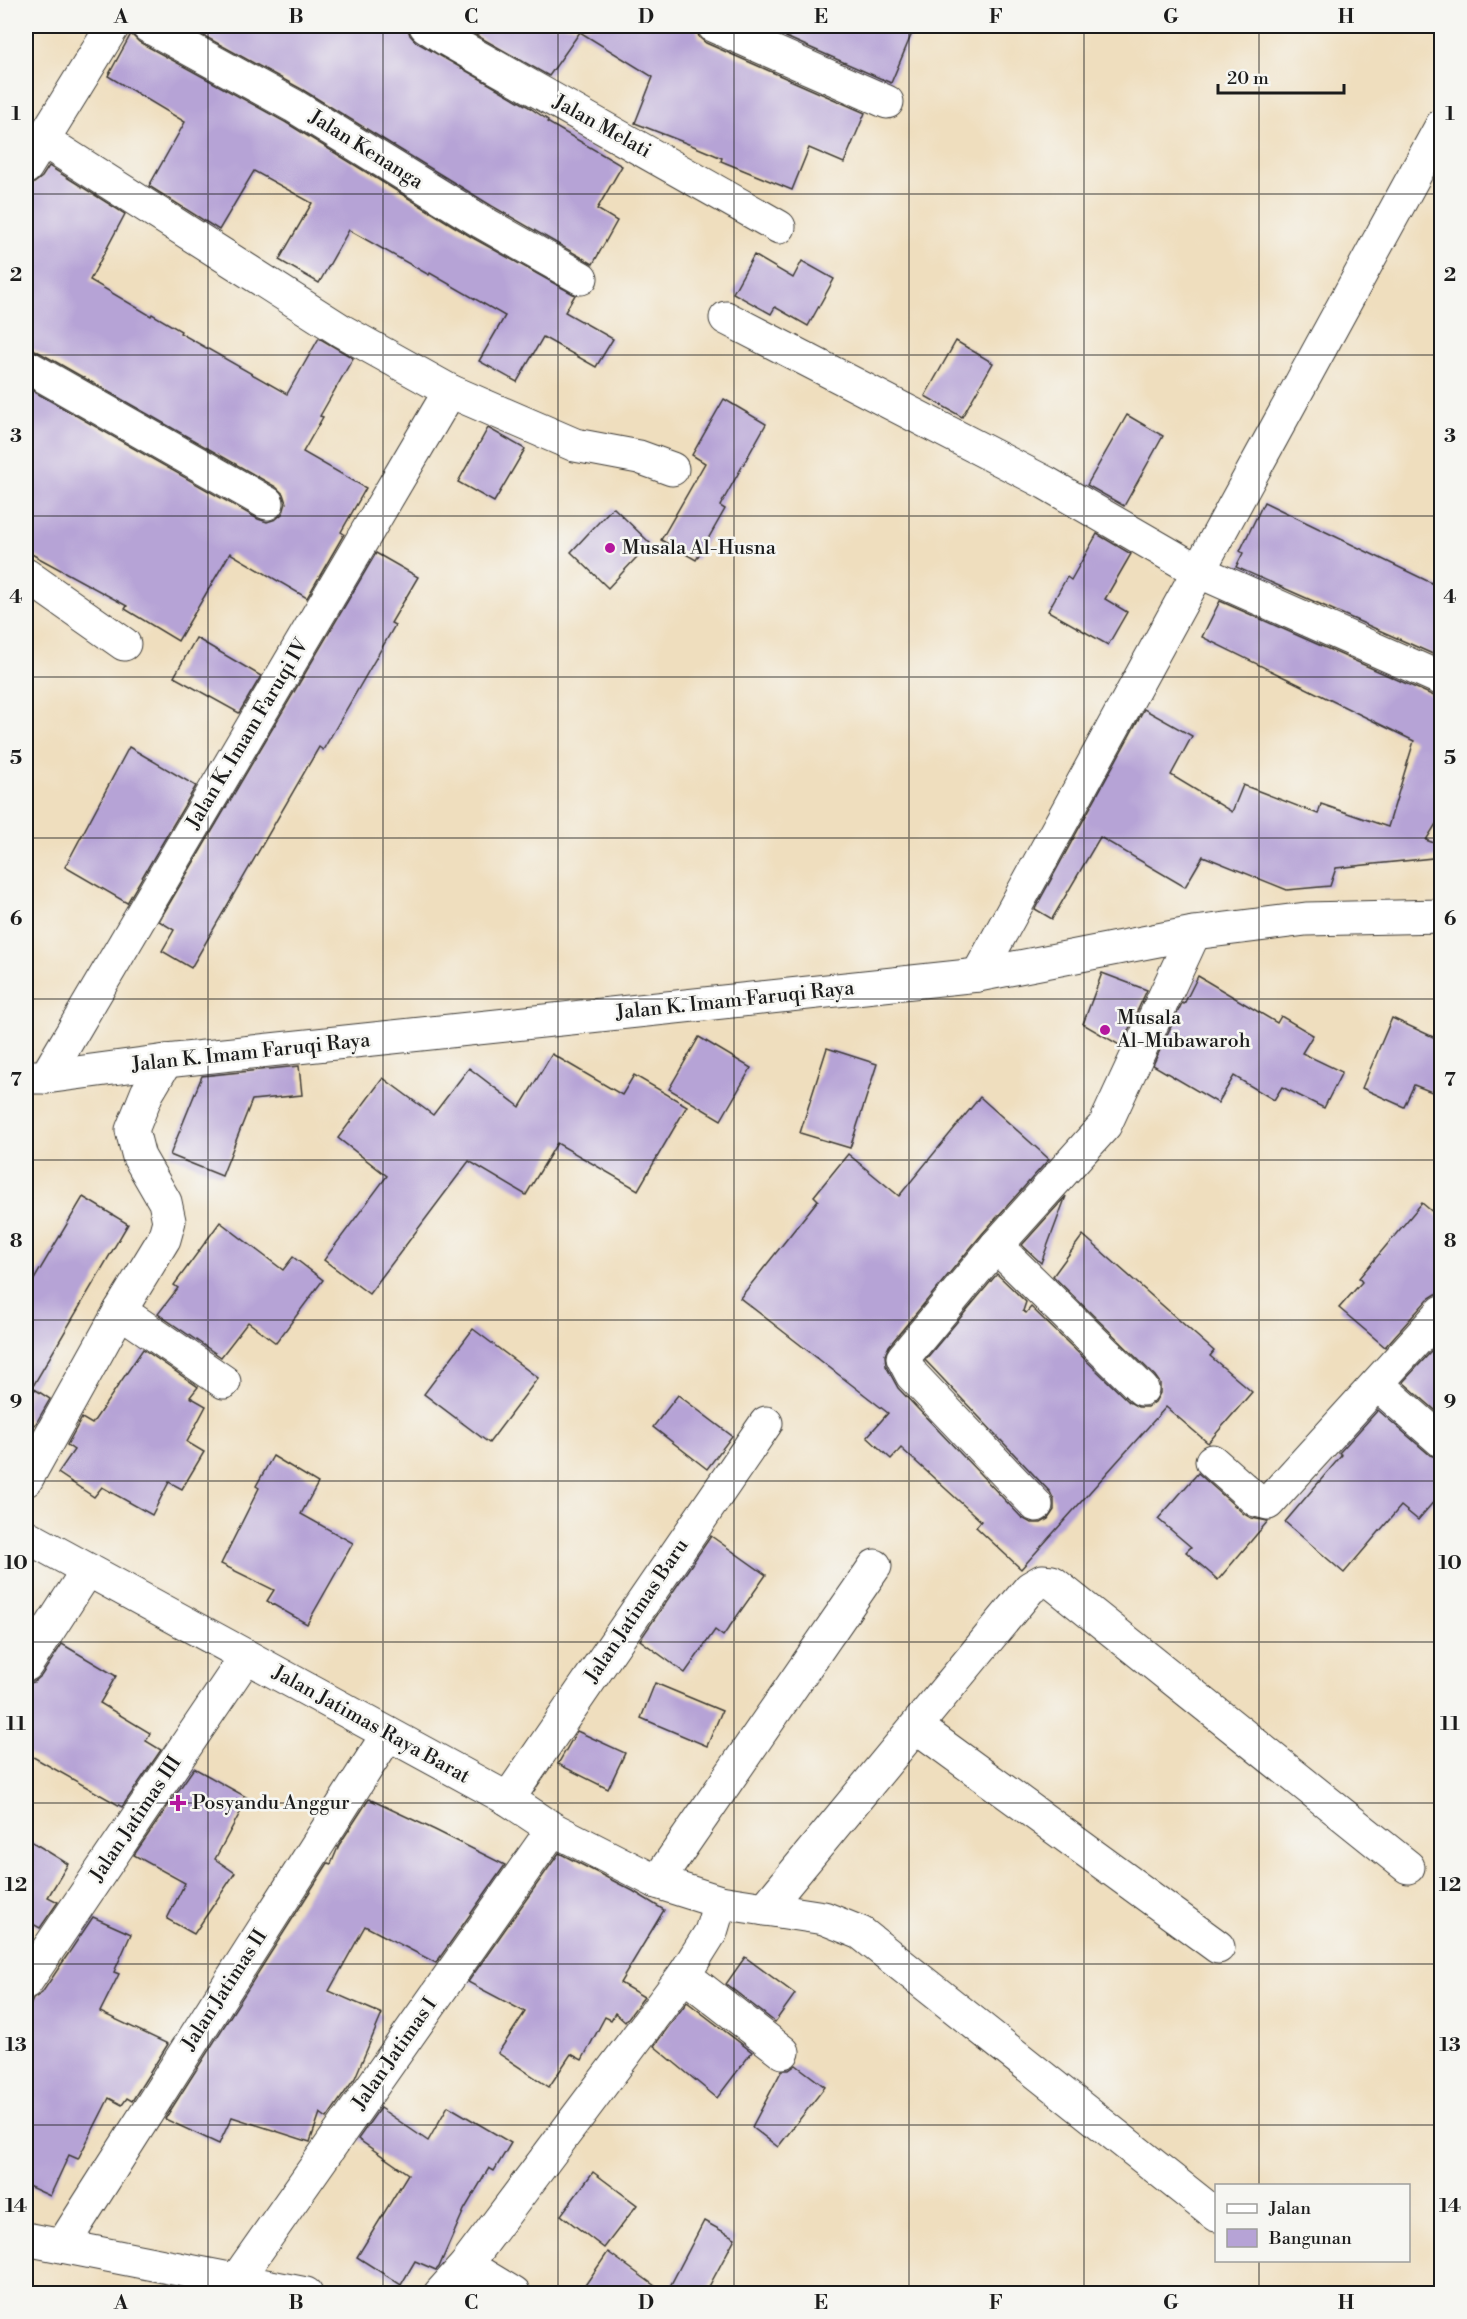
<svg xmlns="http://www.w3.org/2000/svg" width="1467" height="2319" viewBox="0 0 1467 2319" font-family="'Libre Bodoni',serif">
  <style>
    .building { fill: #b6a3d6 }
    .lines { fill: none; stroke-linecap: round; stroke-linejoin: round }
    .minor-casing { stroke: #3c3934; stroke-width: 35 }
    .minor { stroke: #fff; stroke-width: 33 }
    .grid { fill: none; stroke: #1c1c1c; stroke-width: 1.5; stroke-opacity: 0.55 }
    .poi-dot { fill: #b5179e; stroke: #f6f6f2; stroke-width: 2 }
    .labels { text-anchor: middle; dominant-baseline: central; stroke-width: 5; stroke-linejoin: round; paint-order: stroke }
    .street-label { font-size: 20px; fill: #1c1c1c; stroke: #f6f6f2 }
    .poi-label { font-size: 20px; fill: #1c1c1c; stroke: #f6f6f2; text-anchor: start }
    .neatline { fill: none; stroke: #1c1c1c; stroke-width: 2 }
    .grid-label { font-size: 20px; text-anchor: middle; font-weight: bold; fill: #1c1c1c }
  </style>
  <rect width="100%" height="100%" fill="#f6f6f2"/>
  <filter id="ink" filterUnits="userSpaceOnUse"><feTurbulence type="fractalNoise" baseFrequency=".0167" numOctaves="2"/><feDisplacementMap in="SourceGraphic" scale="12" xChannelSelector="R" yChannelSelector="G"/><feConvolveMatrix kernelMatrix="1 2 1 2 8 2 1 2 1" color-interpolation-filters="sRGB"/></filter>
  <filter id="wash" filterUnits="userSpaceOnUse"><feTurbulence type="fractalNoise" baseFrequency=".008" numOctaves="4" result="noise"/><feDisplacementMap in="SourceGraphic" scale="24" xChannelSelector="R" yChannelSelector="G"/><feGaussianBlur stdDeviation="1.35" result="paint"/><feColorMatrix in="noise" values="0 0 0 0 0 0 0 0 0 0 0 0 0 0 0 0 0 1.4 0 .05"/><feComposite in="paint" operator="in"/></filter>
  <g filter="url(#wash)">
    <rect width="100%" height="100%" fill="#efdebe"/>
    <g id="blocks">
      <g class="building">
        <path d="M186 26H407L410 35 416 42 527 106 548 120 547 122 622 166 597 209 617 221 593 264 492 206 303 90Z"/>
        <path d="M460 26H696L699 37 706 43 865 113 844 163 809 148 792 190 721 161 722 158 691 145 635 123 653 77 580 32 549 76Z"/>
        <path d="M791 26H915L891 83 786 37Z"/>
        <path d="M131 34 139 42 285 122 473 238 575 295 565 312 613 339 596 367 543 337 517 382 479 361 505 316 430 273 429 275 349 230 319 283 279 260 312 203 254 171 219 230 149 186 185 122 108 76Z"/>
        <path d="M49 166 125 214 90 280 151 316 152 314 181 331 180 333 287 394 319 338 353 358 320 416 323 417 303 452 366 488 341 532 344 534 307 598 230 553 178 641 125 609 127 606 26 551V387L258 519 267 522 276 519 283 513 286 503 283 494 276 487 35 350 26 347V198L33 184 42 177Z"/>
        <path d="M754 255 793 278 802 261 834 279 808 326 775 307 771 314 733 293Z"/>
        <path d="M956 341 993 363 962 417 925 396Z"/>
        <path d="M724 399 766 424 720 506 725 509 696 560 661 540 705 463 692 455Z"/>
        <path d="M1127 415 1163 436 1124 506 1087 485Z"/>
        <path d="M488 428 525 449 494 502 458 482Z"/>
        <path d="M1264 502 1442 588V658L1236 567 1243 553 1240 551Z"/>
        <path d="M613 507 650 543 608 588 571 552Z"/>
        <path d="M1097 534 1131 554 1105 599 1127 612 1108 645 1048 611 1067 577 1071 580Z"/>
        <path d="M376 553 418 577 391 623 395 625 323 750 319 747 191 968 162 951 174 930 159 921Z"/>
        <path d="M1220 601 1434 696 1442 697V814L1426 840 1442 846V857L1336 868 1330 886 1287 890 1203 856 1185 887 1100 837 1052 919 1035 909 1144 709 1192 736 1171 775 1232 812 1243 785 1318 814 1321 804 1388 827 1414 741 1202 637Z"/>
        <path d="M196 638 261 676 239 713 174 677Z"/>
        <path d="M129 747 196 786 127 903 65 867Z"/>
        <path d="M1102 973 1147 990 1121 1046 1083 1024Z"/>
        <path d="M1198 976 1277 1023 1281 1016 1313 1035 1302 1053 1342 1072 1324 1108 1282 1087 1274 1100 1234 1076 1218 1103 1153 1065 1182 1003 1184 1004Z"/>
        <path d="M1392 1018 1442 1041V1096L1414 1085 1404 1107 1362 1088Z"/>
        <path d="M699 1037 751 1068 721 1120 669 1089Z"/>
        <path d="M827 1048 877 1064 850 1148 800 1133Z"/>
        <path d="M552 1054 622 1095 634 1075 687 1106 638 1190 557 1143 526 1195 469 1161 369 1294 324 1260 387 1176 338 1138 383 1078 433 1115 469 1068 520 1107Z"/>
        <path d="M299 1066 302 1095 252 1100 222 1176 170 1155 202 1076Z"/>
        <path d="M980 1097 1049 1159 982 1234 889 1346 885 1355 886 1366 898 1388 1022 1518 1031 1523H1041L1048 1519 1054 1510V1500L1050 1492 925 1360 997 1274 1026 1302 1023 1311 1026 1313 1031 1307 1129 1402 1138 1407H1148L1155 1402 1160 1393V1383L1155 1376 1053 1276 1083 1235 1214 1351 1210 1356 1252 1392 1208 1443 1166 1407 1021 1569 976 1527 981 1521 901 1448 891 1459 867 1437 888 1413 740 1298 818 1200 814 1196 848 1154 899 1196Z"/>
        <path d="M1066 1196 1041 1263 1022 1245Z"/>
        <path d="M83 1197 128 1224 26 1398V1293Z"/>
        <path d="M1422 1203 1442 1220V1294H1436L1428 1299 1385 1347 1339 1308 1362 1282 1359 1278Z"/>
        <path d="M220 1222 283 1270 293 1257 323 1280 276 1343 248 1322 221 1357 158 1314 178 1288 174 1285Z"/>
        <path d="M473 1329 538 1378 489 1443 424 1394Z"/>
        <path d="M1442 1340V1416L1403 1382Z"/>
        <path d="M143 1349 198 1387 190 1397 206 1406 187 1442 204 1452 182 1489 169 1482 152 1515 102 1487 94 1497 58 1473 74 1450 67 1445 82 1418 92 1424Z"/>
        <path d="M33 1388 50 1399 35 1425 26 1418V1399Z"/>
        <path d="M678 1395 732 1436 707 1469 653 1427Z"/>
        <path d="M1378 1410 1430 1455 1442 1459V1492L1418 1520 1401 1506 1344 1573 1285 1522 1342 1455 1339 1453Z"/>
        <path d="M273 1456 318 1483 301 1514 353 1543 307 1624 267 1601 274 1590 221 1564 259 1488 256 1486Z"/>
        <path d="M1198 1473 1244 1514 1251 1518 1268 1521 1218 1580 1186 1552 1191 1547 1158 1519Z"/>
        <path d="M711 1536 766 1575 723 1636 715 1630 685 1673 640 1640Z"/>
        <path d="M62 1644 116 1676 100 1703 150 1733 146 1741 161 1750 122 1807 26 1753V1684L34 1682 41 1676Z"/>
        <path d="M655 1683 722 1711 707 1746 641 1718Z"/>
        <path d="M577 1731 625 1753 608 1789 558 1764Z"/>
        <path d="M194 1768 248 1798 215 1859 235 1873 194 1934 167 1919 185 1883 134 1855Z"/>
        <path d="M369 1799 435 1830 505 1865 436 1963 365 1926 329 1991 382 2014 355 2078 327 2118 320 2113 310 2142 232 2117 219 2144 165 2119 328 1863 331 1864 339 1845Z"/>
        <path d="M26 1838 68 1864 48 1897 58 1902 40 1928 33 1924 26 1937Z"/>
        <path d="M559 1853 633 1891 664 1910 620 1983 644 1997 625 2022 615 2013 611 2020 605 2017 582 2060 571 2054 549 2087 498 2053 525 2012 468 1982Z"/>
        <path d="M93 1917 131 1934 114 1972 119 1974 100 2012 168 2044 132 2101 127 2098 122 2105 109 2098 78 2159 69 2155 50 2196 26 2185V2015L33 1999 42 1993Z"/>
        <path d="M745 1957 795 1994 775 2022 726 1984Z"/>
        <path d="M687 2002 752 2052 717 2098 654 2046Z"/>
        <path d="M796 2065 825 2087 778 2147 752 2127 782 2070H789Z"/>
        <path d="M448 2106 511 2143 494 2171 489 2168 464 2210 439 2267 436 2270 415 2261 401 2285 357 2257 408 2174 358 2139 380 2108 428 2141Z"/>
        <path d="M593 2172 637 2205 604 2248 561 2215Z"/>
        <path d="M704 2221 735 2238 705 2294H666Z"/>
        <path d="M608 2252 666 2294H579Z"/>
      </g>
    </g>
  </g>
  <g filter="url(#ink)">
    <use href="#blocks" fill-opacity="0" stroke="#3c3934" stroke-width="1.5"/>
    <g class="lines">
      <defs>
        <g id="minor">
          <path d="M148 26 294 106 482 222 581 278"/>
          <path d="M426 26 446 39 779 227"/>
          <path d="M714 26 887 102"/>
          <path d="M43 140 342 331 450 391 575 445 639 457 672 469"/>
          <path d="M26 167 113 26"/>
          <path d="M726 318 1046 483 1198 571 1442 679"/>
          <path d="M26 366 267 503"/>
          <path d="M26 575 124 644"/>
          <path d="M978 975 1442 125"/>
          <path d="M26 1077H46L166 1061 978 975 1194 933 1306 919 1442 916"/>
          <path d="M46 1077 450 391"/>
          <path d="M996 1246 1142 1389"/>
          <path d="M120 1311 224 1382"/>
          <path d="M1377 1384 1442 1441"/>
          <path d="M1212 1461 1256 1500 1268 1503 1442 1312"/>
          <path d="M26 1480 120 1311 164 1239 169 1221 165 1202 139 1157 132 1130 147 1093 166 1061"/>
          <path d="M1036 1505 912 1375 903 1358 996 1246 1105 1125 1194 933"/>
          <path d="M26 1536 508 1799 553 1829 657 1882 720 1902 824 1918 861 1933 1216 2215"/>
          <path d="M26 1665 87 1571"/>
          <path d="M917 1727 1218 1947"/>
          <path d="M508 1799 766 1423"/>
          <path d="M657 1882 875 1566"/>
          <path d="M765 1909 1030 1588 1042 1581 1052 1582 1408 1867"/>
          <path d="M684 1975 783 2052"/>
          <path d="M26 1982 246 1657"/>
          <path d="M26 2239 306 2294"/>
          <path d="M62 2246 388 1734"/>
          <path d="M466 2265 514 2294"/>
          <path d="M237 2279 553 1829"/>
          <path d="M440 2294 466 2265 684 1975 711 1932 720 1902"/>
        </g>
      </defs>
      <use href="#minor" class="minor-casing"/>
      <use href="#minor" class="minor"/>
    </g>
  </g>
  <path class="grid" d="M208 26V2294M383 26V2294M558 26V2294M734 26V2294M909 26V2294M1084 26V2294M1259 26V2186M26 194H1442M26 355H1442M26 516H1442M26 677H1442M26 838H1442M26 999H1442M26 1160H1442M26 1320H1442M26 1481H1442M26 1642H1442M26 1803H1442M26 1964H1442M26 2125H1442M1259 2260V2294"/>
  <g class="poi-dot">
    <circle cx="610" cy="548" r="6"/>
    <circle cx="1105" cy="1030" r="6"/>
    <path d="M175 1794h6v6h6v6h-6v6h-6v-6h-6v-6h6z"/>
  </g>
  <g class="labels">
    <g class="street-label">
      <text transform="translate(602 127) rotate(29)">Jalan Melati</text>
      <text transform="translate(366 150) rotate(32)">Jalan Kenanga</text>
      <text transform="translate(248 734) rotate(-59)">Jalan K. Imam Faruqi IV</text>
      <text transform="translate(735 1001) rotate(-6)">Jalan K. Imam Faruqi Raya</text>
      <text transform="translate(251 1053) rotate(-6)">Jalan K. Imam Faruqi Raya</text>
      <text transform="translate(637 1611) rotate(-56)">Jalan Jatimas Baru</text>
      <text transform="translate(371 1725) rotate(29)">Jalan Jatimas Raya Barat</text>
      <text transform="translate(136 1819) rotate(-56)">Jalan Jatimas III</text>
      <text transform="translate(225 1990) rotate(-57)">Jalan Jatimas II</text>
      <text transform="translate(395 2054) rotate(-55)">Jalan Jatimas I</text>
    </g>
    <g class="poi-label">
      <text x="622" y="548">Musala Al-Husna</text>
      <text x="1117" y="1018">Musala<tspan x="1117" dy="23">Al-Mubawaroh</tspan></text>
      <text x="192" y="1803">Posyandu Anggur</text>
    </g>
  </g>
  <rect width="1467" height="2319" fill="none" stroke="#f6f6f2" stroke-width="66"/>
  <rect x="1215" y="2184" width="195" height="78" fill="#f6f6f2" stroke="#9f9f9c" stroke-width="1.5"/>
  <rect x="1227" y="2204" width="30" height="9" fill="#ffffff" stroke="#9f9f9c" stroke-width="1.5"/>
  <text x="1269" y="2214" font-size="18" fill="#1c1c1c">Jalan</text>
  <rect x="1227" y="2229" width="30" height="18" fill="#b6a3d6" stroke="#9f9f9c" stroke-width="1.5"/>
  <text x="1269" y="2244" font-size="18" fill="#1c1c1c">Bangunan</text>
  <path d="M1218 84v9h126v-9" fill="none" stroke="#1c1c1c" stroke-width="3"/>
  <text x="1227" y="84" font-size="18" fill="#1c1c1c" stroke="#f6f6f2" stroke-width="4.5" paint-order="stroke">20 m</text>
  <rect x="33" y="33" width="1401" height="2253" class="neatline"/>
  <g class="grid-label">
    <text x="121" y="23">A</text>
    <text x="296" y="23">B</text>
    <text x="471" y="23">C</text>
    <text x="646" y="23">D</text>
    <text x="821" y="23">E</text>
    <text x="996" y="23">F</text>
    <text x="1171" y="23">G</text>
    <text x="1346" y="23">H</text>
    <text x="16" y="120">1</text>
    <text x="1450" y="120">1</text>
    <text x="16" y="281">2</text>
    <text x="1450" y="281">2</text>
    <text x="16" y="442">3</text>
    <text x="1450" y="442">3</text>
    <text x="16" y="603">4</text>
    <text x="1450" y="603">4</text>
    <text x="16" y="764">5</text>
    <text x="1450" y="764">5</text>
    <text x="16" y="925">6</text>
    <text x="1450" y="925">6</text>
    <text x="16" y="1086">7</text>
    <text x="1450" y="1086">7</text>
    <text x="16" y="1247">8</text>
    <text x="1450" y="1247">8</text>
    <text x="16" y="1408">9</text>
    <text x="1450" y="1408">9</text>
    <text x="16" y="1569">10</text>
    <text x="1450" y="1569">10</text>
    <text x="16" y="1730">11</text>
    <text x="1450" y="1730">11</text>
    <text x="16" y="1891">12</text>
    <text x="1450" y="1891">12</text>
    <text x="16" y="2051">13</text>
    <text x="1450" y="2051">13</text>
    <text x="16" y="2212">14</text>
    <text x="1450" y="2212">14</text>
    <text x="121" y="2309">A</text>
    <text x="296" y="2309">B</text>
    <text x="471" y="2309">C</text>
    <text x="646" y="2309">D</text>
    <text x="821" y="2309">E</text>
    <text x="996" y="2309">F</text>
    <text x="1171" y="2309">G</text>
    <text x="1346" y="2309">H</text>
  </g>
</svg>
